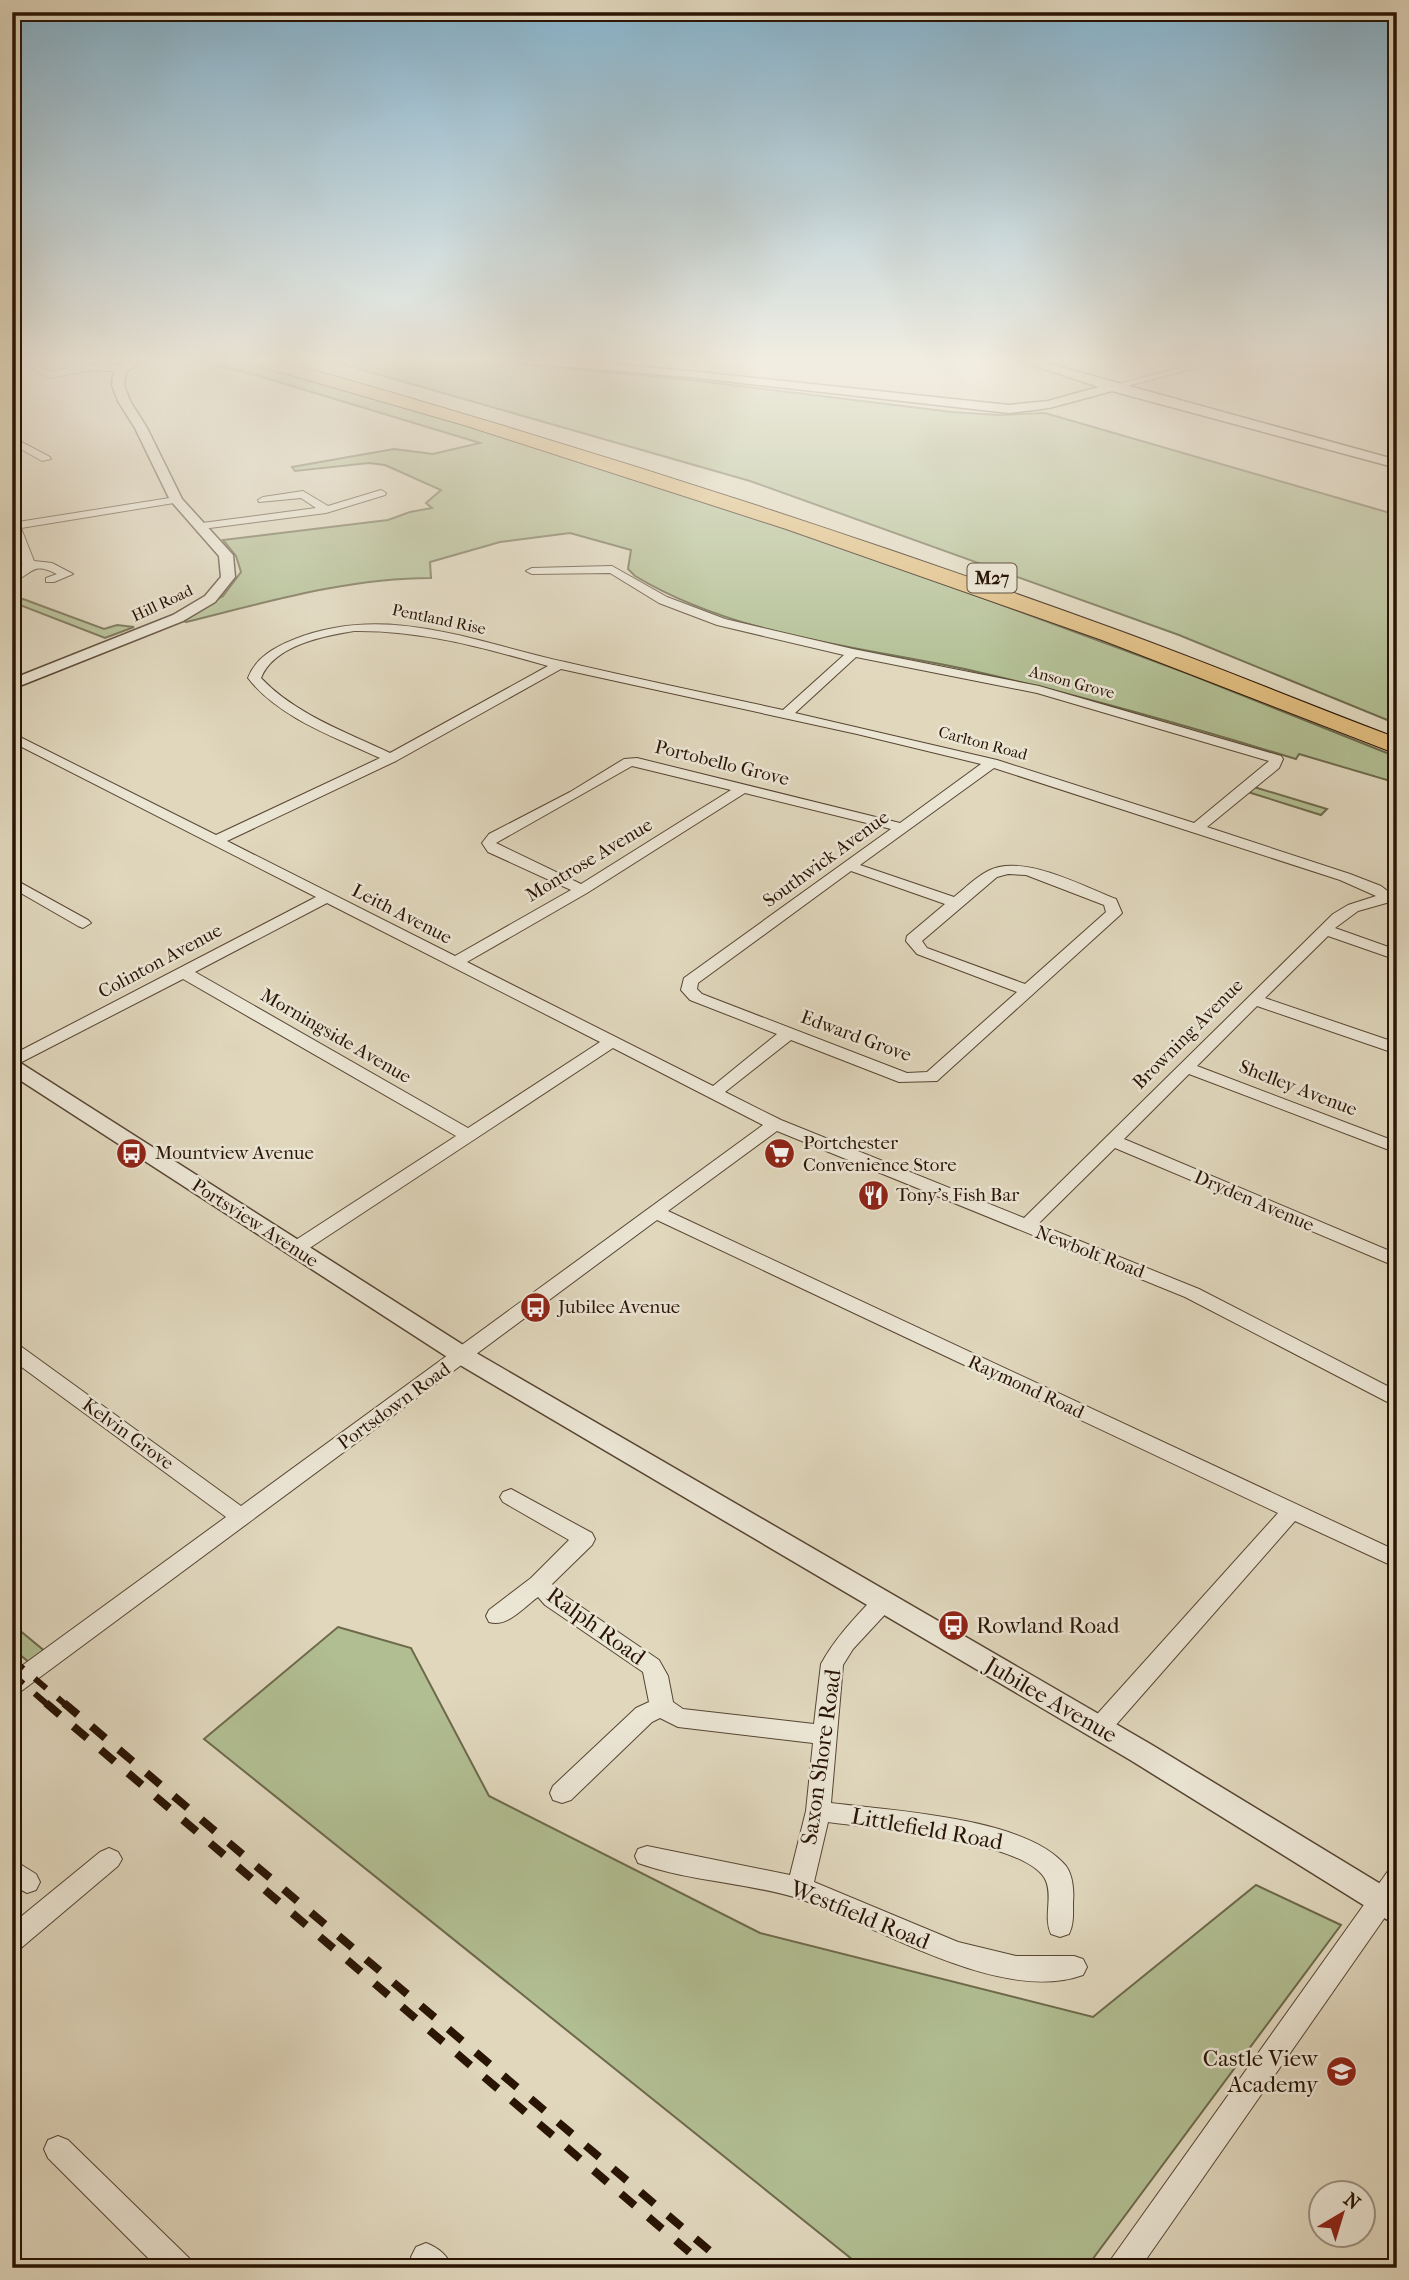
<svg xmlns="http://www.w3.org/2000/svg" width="1409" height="2280" viewBox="0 0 1409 2280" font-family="'IM FELL French Canon',serif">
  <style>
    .green { fill: #b1be92; stroke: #6d694b; stroke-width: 2 }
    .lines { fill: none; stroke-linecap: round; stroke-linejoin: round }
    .minor-casing { stroke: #574532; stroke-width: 2 }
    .tertiary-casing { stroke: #574532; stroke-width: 3 }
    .motorway-casing { stroke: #291404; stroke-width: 2 }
    .minor { fill: #ebe5d4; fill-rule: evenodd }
    .tertiary { fill: #ebe5d4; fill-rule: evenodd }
    .motorway { fill: #e0bc7e; fill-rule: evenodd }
    .rail-far1 { stroke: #291404; stroke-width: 6; stroke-dasharray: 15 15; stroke-linecap: butt }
    .rail { stroke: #291404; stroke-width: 8; stroke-dasharray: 18 18; stroke-linecap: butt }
    .labels { text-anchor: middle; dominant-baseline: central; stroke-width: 5; stroke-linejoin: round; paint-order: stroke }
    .far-street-label { font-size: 16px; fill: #291404; stroke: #ebe5d4 }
    .shield { fill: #ebe5d4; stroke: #635342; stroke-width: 2 }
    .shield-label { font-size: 18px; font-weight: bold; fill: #291404 }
    .street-label { font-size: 19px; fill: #291404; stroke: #ebe5d4 }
    .poi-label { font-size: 19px; fill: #291404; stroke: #ebe5d4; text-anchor: start }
    .near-poi-label { font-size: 23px; fill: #291404; stroke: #ebe5d4; text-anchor: start }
    .near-street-label { font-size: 23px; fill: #291404; stroke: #ebe5d4 }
  </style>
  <rect width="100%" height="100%" fill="#e0d7bd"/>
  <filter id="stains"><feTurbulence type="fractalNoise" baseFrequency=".00286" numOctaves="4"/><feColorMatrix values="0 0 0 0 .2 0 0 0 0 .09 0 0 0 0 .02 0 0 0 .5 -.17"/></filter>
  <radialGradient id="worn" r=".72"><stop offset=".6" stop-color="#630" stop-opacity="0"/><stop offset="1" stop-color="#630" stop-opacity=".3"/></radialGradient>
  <g class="green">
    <path d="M194 360H242L403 404 847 548 1189 674 1397 757V783L1299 754 1296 759C1188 726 1079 695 969 670 856 646 735 636 635 576L628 569 631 550 570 533 500 542 430 562 431 578C348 578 267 602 186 622L181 620 223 596 241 572 236 556 223 540 388 520 410 512 432 508 426 503 441 490 385 465 369 463 295 471 292 467 394 449 433 454 480 443 259 376Z"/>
    <path d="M328 360H476L681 379 952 412 998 415 1045 413 1397 515V724L1179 635 750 481Z"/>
    <path d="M23 599 104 629 117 625 134 627 105 638 12 602Z"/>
    <path d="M1254 787 1327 809 1321 815 1248 792Z"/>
    <path d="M12 1624 47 1653 31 1664 12 1648Z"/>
    <path d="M338 1627 411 1648 489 1796 760 1933 1093 2017 1256 1885 1341 1925 1086 2268H863L204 1739Z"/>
  </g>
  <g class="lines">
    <defs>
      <g id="minor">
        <path d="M19 360H31L51 372C72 368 108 357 128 369L123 372 93 370 49 378Z"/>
        <path d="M1209 360H1226L1112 390 1107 387Z"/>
        <path d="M12 437 50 457 51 459 42 461 12 444Z"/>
        <path d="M381 490 386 493 385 495 326 513 202 529 196 526 202 523 316 508 301 498 259 502 258 500 263 497 303 491 328 506Z"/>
        <path d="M176 497 181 500 180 502 21 528 34 561 52 563 73 574 54 582H46V578L57 574C31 561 34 574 12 582V574L22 567C24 553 12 537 12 518L18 522Z"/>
        <path d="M612 566 667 597 725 619 853 649 1039 686 1281 756 1283 759 1279 768 1207 827 1350 874 1381 886 1390 893 1397 892V900L1358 911 1335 928 1397 950V960L1328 936 1265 998 1397 1043V1054L1257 1006 1197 1066 1397 1142V1153L1189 1074 1124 1139 1397 1254V1267L1115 1148 1038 1224 1199 1289 1397 1391V1407L1185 1297 777 1131 668 1211 1397 1551V1568L1295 1521 1107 1735 1099 1737 1091 1735 1087 1728 1091 1721 1278 1513 657 1220 20 1692 12 1695V1673L226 1517 12 1360V1344L19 1345 241 1506 763 1125 613 1048 302 1253H288L286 1249 288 1245 456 1136 183 979 12 1067V1055L316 897 12 742V733L216 835 380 758C335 737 279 718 248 678 256 657 275 647 295 639 387 603 474 642 565 662 637 679 710 694 783 710L844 655 717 625 659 603 610 573 532 574 526 571 532 568ZM354 631C422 630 484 648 548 666L390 753C346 732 295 714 261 678 274 645 324 636 354 631ZM856 657 1037 693 1269 761 1194 823 997 760 795 713ZM561 669 857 734 981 764 900 823 637 758 624 759 570 792 489 834 482 843 488 852 571 890 455 956 227 841 396 761ZM632 766 731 790 581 884 496 843ZM994 768 1340 880 1376 896 1348 905 1333 914 1024 1218 781 1120 725 1092 791 1040 899 1082 937 1081 1119 916 1122 913 1116 899C1082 886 1022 853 988 871 976 877 964 889 954 897L860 865ZM745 793 891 829 684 978 681 990 690 1000 777 1034 713 1086 467 962 587 893ZM851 871 945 904 907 936 906 941 917 954 1017 992 927 1072 907 1073 702 994 697 989 698 983ZM1008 874 1026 875 1104 905 1106 912 1025 984 927 948 922 941 997 877ZM327 903 600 1042 468 1128 195 972Z"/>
        <path d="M12 878 88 920 91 923 83 928 78 926 12 888Z"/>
        <path d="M511 1489 592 1533 595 1539 592 1545 552 1584 561 1593 659 1660 668 1676 673 1702 683 1709 814 1724 821 1664C835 1638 855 1618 875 1596L883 1594 891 1596 894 1602 891 1608 853 1649 843 1665 831 1803C892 1811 1026 1817 1066 1866 1073 1875 1074 1892 1073 1902 1073 1914 1074 1924 1069 1934L1060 1937 1051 1934C1043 1917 1053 1898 1046 1881 1029 1840 870 1828 828 1822L814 1882 958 1942 1016 1956H1074L1083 1959 1087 1967 1083 1975C1000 2005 877 1925 800 1899 747 1882 691 1882 638 1863L635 1856 638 1849 647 1846 790 1875 806 1811 813 1743 678 1727 660 1718 652 1722 571 1800 562 1803 553 1800 550 1793 553 1786 636 1708 649 1702 643 1672 545 1605 538 1597C524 1607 507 1628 489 1622L486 1616 489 1610 531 1578 569 1540 503 1502 500 1497 503 1492Z"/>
        <path d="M109 1848 118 1852 122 1859 118 1866 21 1948 12 1951V1924L100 1852Z"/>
        <path d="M12 1859 36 1874 40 1882 36 1890 27 1893 12 1885Z"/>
        <path d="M1397 1868V1900L1140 2268H1107L1112 2258 1388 1871Z"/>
        <path d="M58 2136 68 2140 189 2258 194 2268H158L48 2158 44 2149 48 2140Z"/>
        <path d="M426 2243C439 2248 447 2255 453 2268L416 2267 411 2257 416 2247Z"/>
      </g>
      <g id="tertiary">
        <path d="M131 360H145L127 371 125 376 124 385 130 401 147 428 182 499 233 555 235 577 215 602 183 621 12 689V679L173 615 205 596 221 577 219 556 170 500 135 428 118 401 112 385 113 376 119 367Z"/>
        <path d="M521 360H568L689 371 1009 405 1048 401 1099 387 1017 360H1035L1397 460V468L1112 391 1049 408 1009 413 689 377 526 363Z"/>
        <path d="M12 1060 19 1062 471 1350 1152 1745 1397 1894V1923L1386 1919 1132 1761 455 1362 12 1075Z"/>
      </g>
      <path id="motorway" d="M250 360H278C562 440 843 530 1120 631 1213 665 1304 703 1397 738V754L1102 640 786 529 467 426 252 364Z"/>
    </defs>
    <use href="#minor" class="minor-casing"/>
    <use href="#tertiary" class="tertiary-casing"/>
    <use href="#motorway" class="motorway-casing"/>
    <use href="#minor" class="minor"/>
    <use href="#tertiary" class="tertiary"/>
    <use href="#motorway" class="motorway"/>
    <g class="rail-far1">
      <path d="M12 1659 66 1705"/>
      <path d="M12 1674 48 1705"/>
    </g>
    <g class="rail">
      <path d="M46 1703 708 2268"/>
      <path d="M64 1703 730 2268"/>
    </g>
  </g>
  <linearGradient id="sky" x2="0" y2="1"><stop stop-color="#86b6d2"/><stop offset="0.53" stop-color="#f1ede1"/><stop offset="1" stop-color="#f1ede1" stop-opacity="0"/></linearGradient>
  <rect width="1409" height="679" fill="url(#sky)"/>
  <defs>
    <symbol id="bus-disc" viewBox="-11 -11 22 22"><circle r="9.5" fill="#8f2418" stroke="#ebe5d4"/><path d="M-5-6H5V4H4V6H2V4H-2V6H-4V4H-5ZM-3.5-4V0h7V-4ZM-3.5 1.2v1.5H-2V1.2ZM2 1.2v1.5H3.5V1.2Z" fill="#fff"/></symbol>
    <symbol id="supermarket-disc" viewBox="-11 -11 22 22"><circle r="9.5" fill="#8f2418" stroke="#ebe5d4"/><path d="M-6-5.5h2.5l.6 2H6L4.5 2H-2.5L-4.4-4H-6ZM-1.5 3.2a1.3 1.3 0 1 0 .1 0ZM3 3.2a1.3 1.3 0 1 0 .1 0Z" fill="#fff"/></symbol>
    <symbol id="restaurant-disc" viewBox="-11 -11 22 22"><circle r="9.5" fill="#8f2418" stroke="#ebe5d4"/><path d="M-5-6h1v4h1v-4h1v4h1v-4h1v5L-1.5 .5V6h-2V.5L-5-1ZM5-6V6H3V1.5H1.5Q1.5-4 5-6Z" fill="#fff"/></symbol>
    <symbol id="school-disc" viewBox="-11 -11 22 22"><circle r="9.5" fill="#8f2418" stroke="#ebe5d4"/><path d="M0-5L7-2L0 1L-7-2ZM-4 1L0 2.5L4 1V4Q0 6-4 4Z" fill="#fff"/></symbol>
  </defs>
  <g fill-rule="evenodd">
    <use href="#bus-disc" x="114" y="1136" width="35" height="35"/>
    <use href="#supermarket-disc" x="762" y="1136" width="35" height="35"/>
    <use href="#restaurant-disc" x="856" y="1178" width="35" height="35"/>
    <use href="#bus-disc" x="518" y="1290" width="35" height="35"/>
    <use href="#bus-disc" x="936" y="1608" width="35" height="35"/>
    <use href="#school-disc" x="1324" y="2054" width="35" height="35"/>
  </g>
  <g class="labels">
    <g class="far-street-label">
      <text transform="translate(162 603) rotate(-25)">Hill Road</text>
      <text transform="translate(439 619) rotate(12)">Pentland Rise</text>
      <text transform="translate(1072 682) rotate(15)">Anson Grove</text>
      <text transform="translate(983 743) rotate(15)">Carlton Road</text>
    </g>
    <rect class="shield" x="967.5" y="563.5" width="49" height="29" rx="5"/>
    <g class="shield-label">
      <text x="992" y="578">M27</text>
    </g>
    <g class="street-label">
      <text transform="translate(722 763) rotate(14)">Portobello Grove</text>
      <text transform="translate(826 859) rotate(-36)">Southwick Avenue</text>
      <text transform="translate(589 860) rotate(-31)">Montrose Avenue</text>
      <text transform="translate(402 914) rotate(27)">Leith Avenue</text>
      <text transform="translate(160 961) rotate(-28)">Colinton Avenue</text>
      <text transform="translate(1188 1034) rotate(-45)">Browning Avenue</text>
      <text transform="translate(336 1036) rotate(30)">Morningside Avenue</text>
      <text transform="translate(856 1036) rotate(20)">Edward Grove</text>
      <text transform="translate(1298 1088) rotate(21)">Shelley Avenue</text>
      <text transform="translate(1254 1201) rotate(23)">Dryden Avenue</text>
      <text transform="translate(255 1223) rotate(33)">Portsview Avenue</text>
      <text transform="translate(1090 1252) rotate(21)">Newbolt Road</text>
      <text transform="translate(1026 1387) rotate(25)">Raymond Road</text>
      <text transform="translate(394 1406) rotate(-36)">Portsdown Road</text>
      <text transform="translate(128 1434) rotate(36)">Kelvin Grove</text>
    </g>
    <g class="poi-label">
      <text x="803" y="1143">Portchester<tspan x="803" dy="22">Convenience Store</tspan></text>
      <text x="155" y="1153">Mountview Avenue</text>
      <text x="896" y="1195">Tony's Fish Bar</text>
      <text x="558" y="1307">Jubilee Avenue</text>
    </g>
    <g class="near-poi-label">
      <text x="976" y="1625">Rowland Road</text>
      <text x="1318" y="2058" text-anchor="end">Castle View<tspan x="1318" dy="26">Academy</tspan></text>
    </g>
    <g class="near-street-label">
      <text transform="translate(596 1626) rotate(36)">Ralph Road</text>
      <text transform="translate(1051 1700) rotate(30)">Jubilee Avenue</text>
      <text transform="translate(821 1757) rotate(-82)">Saxon Shore Road</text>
      <text transform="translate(927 1829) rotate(10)">Littlefield Road</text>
      <text transform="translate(860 1915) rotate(22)">Westfield Road</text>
    </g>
  </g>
  <rect width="1409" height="2280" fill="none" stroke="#e0d7bd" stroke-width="42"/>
  <rect x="14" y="14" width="1381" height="2252" fill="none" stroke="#291404" stroke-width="3.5"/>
  <rect x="21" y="21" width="1367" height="2238" fill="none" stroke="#291404" stroke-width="2"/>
  <g transform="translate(1342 2214) rotate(38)"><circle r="33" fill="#ebe5d4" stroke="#9d9181" stroke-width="2"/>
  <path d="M0-5L12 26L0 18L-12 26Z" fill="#8f2418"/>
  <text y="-10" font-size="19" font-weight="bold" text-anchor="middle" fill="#291404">N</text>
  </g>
  <rect width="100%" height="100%" filter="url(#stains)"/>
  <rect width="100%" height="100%" fill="url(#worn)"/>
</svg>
